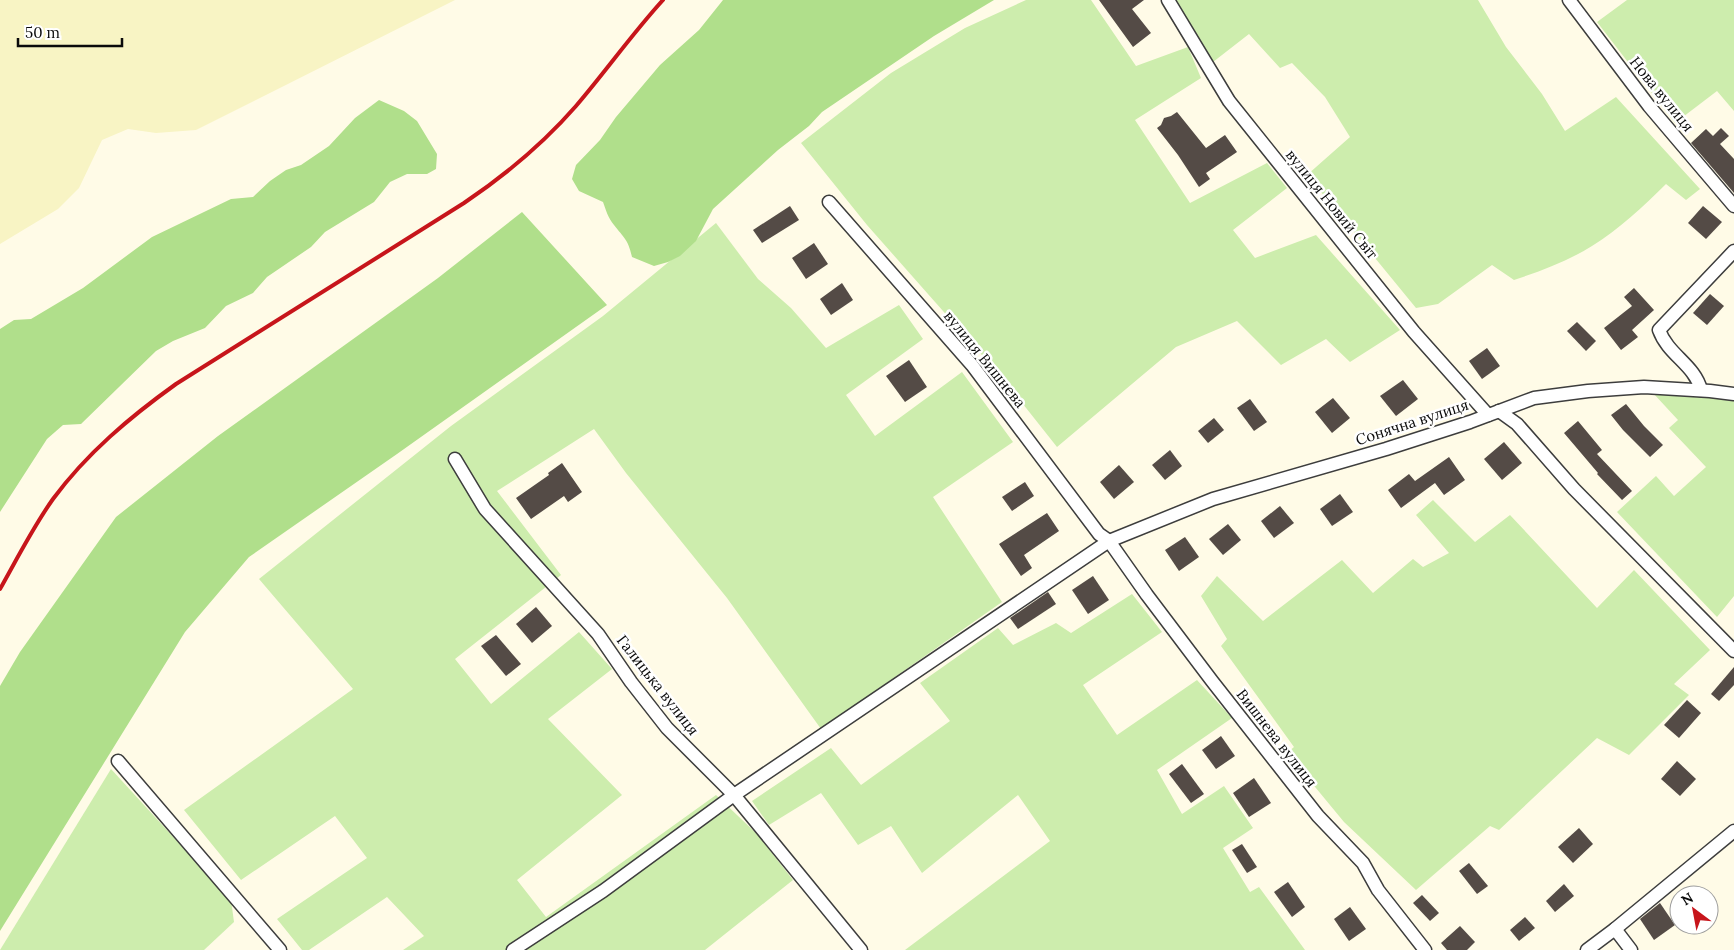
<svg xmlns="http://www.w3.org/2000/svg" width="1734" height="950" viewBox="0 0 1734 950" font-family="Lora,serif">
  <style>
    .farmland { fill: #f8f4c4 }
    .green { fill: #cdedad }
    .forest { fill: #b0df8b }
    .building { fill: #544b46 }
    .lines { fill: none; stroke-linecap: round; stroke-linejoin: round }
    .minor-casing { stroke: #3d3d3d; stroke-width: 15 }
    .minor { stroke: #fff; stroke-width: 12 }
    .rail { stroke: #c7151b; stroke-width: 4 }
    .labels { text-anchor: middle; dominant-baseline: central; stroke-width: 5; stroke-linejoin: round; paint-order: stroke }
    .street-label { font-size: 15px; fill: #0a0a0a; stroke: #fff }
  </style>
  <rect width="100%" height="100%" fill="#fffbe7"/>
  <path class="farmland" d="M0 0H455L196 130 156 133 128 129 102 140 79 188 58 209 0 244Z"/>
  <g class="green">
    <path d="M1026 0H1091L1136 66 1188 47 1201 78 1135 120 1190 203 1267 163 1287 188 1233 230 1255 258 1316 235 1400 330 1350 362 1326 339 1281 365 1237 321 1176 347 1057 447 1004 380 867 225 801 143 891 73 965 28Z"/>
    <path d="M1174 0H1478L1506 47 1542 94 1565 131 1616 97 1700 189 1686 200 1666 184C1643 207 1619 229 1592 246 1568 261 1541 271 1514 280L1492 265 1438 304 1416 308 1307 175 1350 137 1325 97 1292 63 1280 68 1249 34 1213 62Z"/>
    <path d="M1627 0H1734V111L1717 91 1675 123 1597 22Z"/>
    <path d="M716 223 758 279 791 308 826 348 899 305 923 339 846 395 875 436 962 372 1013 442 933 497 1002 602 821 729 727 598 626 473 594 429 497 491 561 575 455 659 491 704 579 632 612 669 548 719 622 795 517 880 546 917 716 795 758 835 793 880 705 950H403L424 936 387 897 309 950H302L277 919 367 858 335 816 241 880 184 810 353 689 259 579 451 426 603 316Z"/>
    <path d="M1653 393 1708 395 1734 400V596L1717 617 1617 512 1656 476 1674 496 1706 467 1669 428 1678 420Z"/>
    <path d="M1433 500 1475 542 1510 515 1597 608 1634 570 1710 650 1674 684 1689 695 1629 755 1597 738 1499 830 1490 826 1416 890 1344 822 1287 753 1294 747 1221 646 1227 639 1201 596 1217 576 1263 621 1342 560 1373 593 1413 559 1423 567 1449 553 1416 515Z"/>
    <path d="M1132 594 1162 632 1083 685 1117 735 1197 680 1232 718 1157 770 1182 814 1224 786 1253 828 1223 848 1250 892 1259 887 1305 950H905L1050 841 1018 795 922 873 891 826 858 845 821 793 769 825 752 801 831 748 861 785 950 721 920 683 998 628 1013 645 1056 623 1071 633Z"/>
    <path d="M111 769 231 900 234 922 204 950H0Z"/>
  </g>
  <g class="forest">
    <path d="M723 0H994L934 36 822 112 809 126 778 150 713 209 696 241 680 256 668 262 654 266 632 257C628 239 624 238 614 225 608 218 606 210 603 202L579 191 572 179 576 165 600 140 616 117 660 65 699 30Z"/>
    <path d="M379 100 404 111 417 121 437 154 436 169 427 174H407L390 182 374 202 325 232 311 247 267 277 253 293 226 306 205 328 173 341 156 351 81 424 63 425 47 439 0 512V329L14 320 31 319 83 288 152 237 231 199 253 197 270 181 286 170 301 165 329 146 355 118Z"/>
    <path d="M522 212 607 305 397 454 249 557 185 632 0 931V686L20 652 116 517 218 436 438 278Z"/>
  </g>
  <g class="building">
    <path d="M1099 0H1144L1132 9 1151 33 1133 47Z"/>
    <path d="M1177 112 1206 148 1225 135 1237 152 1206 173 1210 179 1199 187 1178 155 1157 128 1161 125 1164 118 1171 116Z"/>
    <path d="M1721 128 1729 136 1720 144 1734 159V193L1691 143 1706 129 1713 136Z"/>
    <path d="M790 206 799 220 762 243 753 230Z"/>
    <path d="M1703 206 1722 222 1706 239 1688 223Z"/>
    <path d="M814 243 828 264 806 279 792 258Z"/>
    <path d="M842 283 853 300 831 315 820 299Z"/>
    <path d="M1634 288 1654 310 1632 330 1638 337 1621 350 1604 328 1632 306 1624 297Z"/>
    <path d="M1710 294 1724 306 1707 325 1693 313Z"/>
    <path d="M1577 322 1596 341 1586 351 1567 331Z"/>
    <path d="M1487 348 1500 366 1482 379 1469 361Z"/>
    <path d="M909 360 927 387 905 402 886 376Z"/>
    <path d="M1403 380 1418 399 1396 416 1380 396Z"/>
    <path d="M1333 398 1350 418 1332 433 1315 412Z"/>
    <path d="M1250 399 1267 422 1254 431 1237 408Z"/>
    <path d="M1626 404 1644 426 1663 445 1650 457 1623 430 1611 415Z"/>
    <path d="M1214 418 1224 430 1208 443 1198 431Z"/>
    <path d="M1578 421 1602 450 1597 454 1632 491 1622 500 1597 474 1598 473 1564 433Z"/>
    <path d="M1504 442 1522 463 1502 480 1484 459Z"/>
    <path d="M1170 450 1182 466 1165 480 1152 465Z"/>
    <path d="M1449 457 1465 480 1444 495 1435 483 1401 508 1388 490 1409 474 1415 481Z"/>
    <path d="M562 463 582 492 568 502 564 496 531 519 516 498 549 475 548 473Z"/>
    <path d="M1119 465 1134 482 1114 499 1100 482Z"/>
    <path d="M1025 482 1034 496 1012 511 1002 497Z"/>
    <path d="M1340 494 1353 512 1332 526 1320 509Z"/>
    <path d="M1280 506 1294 523 1274 538 1261 521Z"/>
    <path d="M1047 513 1059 531 1024 555 1032 568 1021 576 999 544Z"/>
    <path d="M1228 524 1241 540 1223 555 1209 539Z"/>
    <path d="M1185 537 1199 557 1179 571 1165 550Z"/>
    <path d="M1093 576 1109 600 1088 614 1072 590Z"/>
    <path d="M1048 592 1056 604 1018 629 1010 618Z"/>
    <path d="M536 607 552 626 532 643 516 624Z"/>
    <path d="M496 635 521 664 506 676 481 646Z"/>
    <path d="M1734 667V685L1719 701 1711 694Z"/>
    <path d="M1687 700 1701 713 1679 738 1664 725Z"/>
    <path d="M1221 736 1235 756 1216 769 1202 750Z"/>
    <path d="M1677 761 1696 779 1680 796 1661 779Z"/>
    <path d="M1182 764 1204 794 1191 803 1169 774Z"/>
    <path d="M1254 778 1271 803 1249 817 1233 793Z"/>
    <path d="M1579 828 1593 844 1573 863 1558 847Z"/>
    <path d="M1242 844 1257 867 1247 873 1232 850Z"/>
    <path d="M1469 863 1488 886 1477 894 1459 871Z"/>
    <path d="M1288 882 1305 907 1292 917 1274 892Z"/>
    <path d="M1564 884 1574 896 1555 912 1546 901Z"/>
    <path d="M1422 895 1439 913 1430 921 1413 903Z"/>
    <path d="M1660 903 1675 925 1654 940 1640 919Z"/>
    <path d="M1350 907 1366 929 1349 941 1334 919Z"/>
    <path d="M1525 917 1535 928 1519 941 1510 930Z"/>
    <path d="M1460 926 1475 942 1467 950H1447L1441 943Z"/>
  </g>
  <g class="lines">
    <defs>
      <g id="minor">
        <path d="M1168 0 1229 101 1414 332 1488 415"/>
        <path d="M1569 0 1649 106 1734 206"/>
        <path d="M829 202 972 365 1099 534 1109 541 1147 595 1212 681 1318 816 1363 863 1378 890 1425 950"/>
        <path d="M1701 390C1695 365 1668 355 1659 330L1734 251"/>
        <path d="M1499 411 1517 424 1574 489 1734 651"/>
        <path d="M455 459 485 509 598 634 631 682 667 728 734 795 861 950"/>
        <path d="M118 761 280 950"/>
        <path d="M1615 929 1631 950"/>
        <path d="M513 950 603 891 734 795 1109 541 1213 499 1386 449 1470 422 1534 398 1588 391 1644 387 1710 391 1734 394"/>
        <path d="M1587 950 1615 929 1734 831"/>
      </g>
    </defs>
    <use href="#minor" class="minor-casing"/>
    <use href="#minor" class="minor"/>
    <path class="rail" d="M0 589C17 559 33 527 53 499 87 453 130 417 176 384L464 203C507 174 542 145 576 106 606 71 632 34 663 0"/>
  </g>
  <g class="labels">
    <g class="street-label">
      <text transform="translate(1662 94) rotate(51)">Нова вулиця</text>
      <text transform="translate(1332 204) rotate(51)">вулиця Новий Світ</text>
      <text transform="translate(985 359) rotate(51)">вулиця Вишнева</text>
      <text transform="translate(1412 422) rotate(-18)">Сонячна вулиця</text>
      <text transform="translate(658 685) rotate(52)">Галицька вулиця</text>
      <text transform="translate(1277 738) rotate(52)">Вишнева вулиця</text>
    </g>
  </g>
  <g transform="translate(1694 910) rotate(328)"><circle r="24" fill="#ffffff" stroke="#9d9d9d"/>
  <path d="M0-4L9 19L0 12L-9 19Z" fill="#c7151b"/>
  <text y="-8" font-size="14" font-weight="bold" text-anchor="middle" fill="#0a0a0a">N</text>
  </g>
  <path d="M18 38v8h104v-8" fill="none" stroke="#0a0a0a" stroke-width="2.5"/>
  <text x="25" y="38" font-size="15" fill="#0a0a0a" stroke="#ffffff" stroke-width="4" paint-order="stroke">50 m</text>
</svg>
